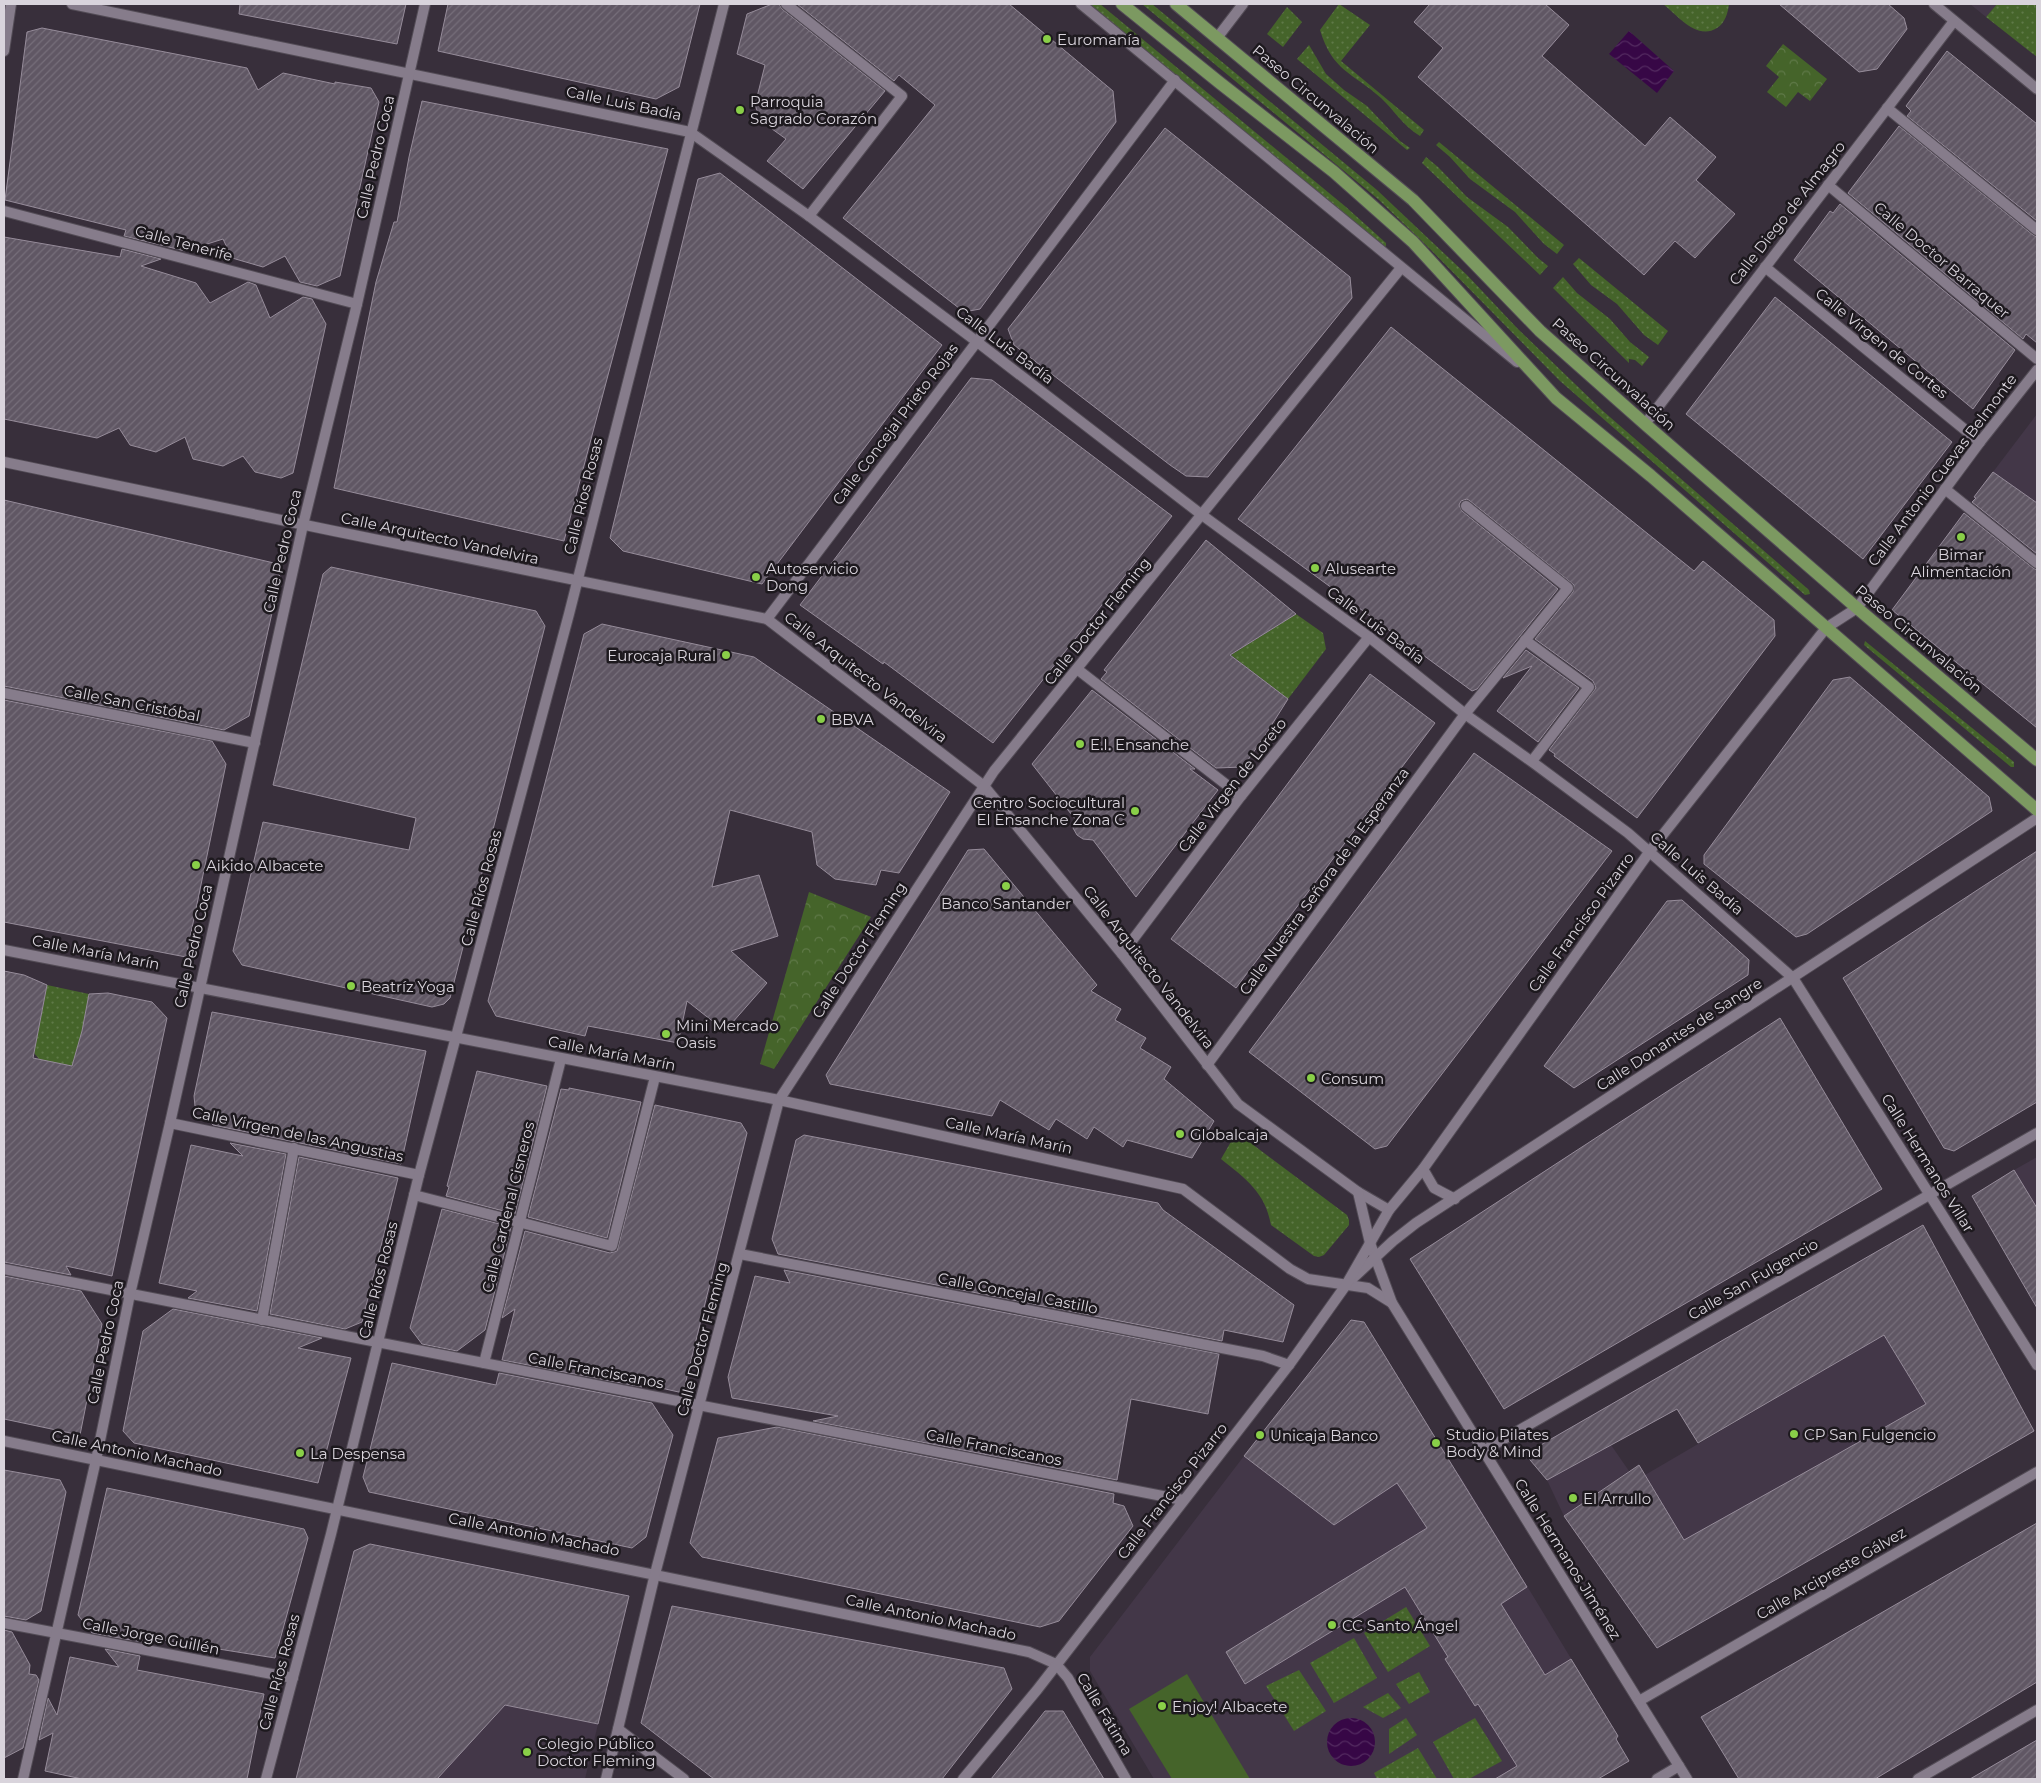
<svg xmlns="http://www.w3.org/2000/svg" width="2041" height="1783" viewBox="0 0 2041 1783" font-family="Montserrat,sans-serif">
  <style>
    .built { fill: #433748 }
    .grass { fill: url(#grass-dots) }
    .park { fill: url(#park-crowns) }
    .pitch { fill: #45642a }
    .water { fill: url(#water-waves) }
    .building { fill: url(#building-hatch); stroke: #968c9a }
    .lines { fill: none; stroke-linecap: round; stroke-linejoin: round }
    .street-casing { stroke: #534c56; stroke-width: 12 }
    .primary-casing { stroke: #534c56; stroke-width: 14 }
    .street { stroke: #867c8b; stroke-width: 10 }
    .primary { stroke: #7c9961; stroke-width: 12 }
    .poi-dot { fill: #89cf48; stroke: #1d191e; stroke-width: 2 }
    .labels { text-anchor: middle; dominant-baseline: central; stroke-width: 5; stroke-linejoin: round; paint-order: stroke }
    .poi-label { font-size: 15px; fill: #d9d4dc; stroke: #1d191e; text-anchor: start }
    .street-label { font-size: 15px; fill: #d9d4dc; stroke: #1d191e }
  </style>
  <defs>
    <pattern id="grass-dots" width="8" height="8" patternUnits="userSpaceOnUse" patternTransform="scale(1.25)"><rect width="8" height="8" fill="#45642a"/><path d="M2 2h.1M6 6h.1" fill="none" stroke="#5f7948" stroke-width="1.8" stroke-linecap="round"/></pattern>
    <pattern id="park-crowns" width="20" height="18" patternUnits="userSpaceOnUse" patternTransform="scale(1.25)"><rect width="20" height="18" fill="#45642a"/><path d="M2 6a3 3 0 1 1 6 0M12 15a3 3 0 1 1 6 0" fill="none" stroke="#5f7948"/></pattern>
    <pattern id="water-waves" width="16" height="10" patternUnits="userSpaceOnUse" patternTransform="scale(1.25)"><rect width="16" height="10" fill="#370746"/><path d="M0 5q4-4 8 0t8 0" fill="none" stroke="#532a60"/></pattern>
    <pattern id="building-hatch" width="6" height="6" patternUnits="userSpaceOnUse" patternTransform="scale(1.25)"><rect width="6" height="6" fill="#605764"/><path d="M-1 1l2-2M0 6l6-6M5 7l2-2" fill="none" stroke="#766e7a"/></pattern>
  </defs>
  <rect width="100%" height="100%" fill="#382f3b"/>
  <g class="built">
    <path d="M1970 4H1997L1986 17Z"/>
    <path d="M2037 414V503L1993 472Z"/>
    <path d="M2037 1157V1208L2014 1170Z"/>
    <path d="M1884 1335 1926 1404 1820 1464 1835 1488 1792 1480 1684 1540 1645 1475Z"/>
    <path d="M1611 1445 1629 1471 1564 1516 1547 1480Z"/>
    <path d="M1244 1456 1334 1525 1412 1473 1433 1490 1459 1474 1618 1736 1616 1739 1629 1761 1598 1779H1154L1090 1671V1657Z"/>
    <path d="M505 1705 598 1724 585 1779H437Z"/>
  </g>
  <g class="grass">
    <path d="M1088 4H1100L1346 207 1386 243V246L1385 247Z"/>
    <path d="M1142 4H1152L1377 190 1467 275 1517 328 1603 411 1809 590 1810 594 1805 595 1560 381 1429 248 1378 199Z"/>
    <path d="M1339 4 1370 25 1341 61 1424 130 1420 136C1403 126 1394 110 1381 98 1352 72 1333 72 1320 30Z"/>
    <path d="M1663 4H1729C1728 13 1725 23 1717 28 1697 41 1677 15 1663 4Z"/>
    <path d="M1997 4H2037V57L1986 17Z"/>
    <path d="M1287 7 1302 22 1283 47 1267 34Z"/>
    <path d="M1309 45 1326 74 1344 90 1367 106 1400 141 1410 148 1407 150 1297 59Z"/>
    <path d="M1439 142 1564 245 1557 254 1544 244 1515 212 1470 179 1450 157 1436 145Z"/>
    <path d="M1426 157 1438 167 1467 197 1508 227 1538 258 1548 266 1540 275 1422 163Z"/>
    <path d="M1579 258 1668 331 1658 345 1644 335 1617 304 1591 285 1573 264Z"/>
    <path d="M1563 277 1577 293 1610 319 1630 342 1649 357 1642 366 1635 360 1629 359V363L1553 288Z"/>
    <path d="M1296 614 1323 633 1326 649 1288 699 1231 655Z"/>
    <path d="M1865 641 2014 762V767H2011L1864 645Z"/>
    <path d="M47 985 89 994 82 1031 72 1066 40 1060 34 1053Z"/>
    <path d="M1237 1138H1244L1347 1215 1349 1220V1225L1324 1255 1319 1257 1314 1256 1271 1225C1265 1192 1246 1179 1221 1159L1232 1140Z"/>
    <path d="M1406 1607 1430 1646 1388 1672 1364 1633Z"/>
    <path d="M1354 1638 1377 1678 1334 1703 1310 1663Z"/>
    <path d="M1299 1670 1326 1711 1294 1731 1266 1686Z"/>
    <path d="M1419 1672 1430 1692 1409 1704 1396 1684Z"/>
    <path d="M1388 1693 1401 1708 1383 1718 1363 1707Z"/>
    <path d="M1406 1718 1417 1735 1389 1754V1729Z"/>
    <path d="M1475 1718 1502 1761 1469 1779H1454L1433 1742Z"/>
    <path d="M1418 1748 1437 1779H1377L1374 1773Z"/>
  </g>
  <g class="park">
    <path d="M2016 4H2037V15Z"/>
    <path d="M1783 44 1827 79 1810 101 1798 92 1786 107 1767 92 1779 77 1766 66Z"/>
    <path d="M809 892 871 917 774 1069 760 1064Z"/>
  </g>
  <path class="pitch" d="M1187 1674 1250 1779H1172L1129 1709Z"/>
  <g class="water">
    <path d="M1629 31 1674 71 1657 93 1609 54Z"/>
    <circle cx="1351" cy="1742" r="24"/>
  </g>
  <g class="building">
    <path d="M240 4H406L397 44 239 14Z"/>
    <path d="M448 4H700L679 87 656 99 438 51Z"/>
    <path d="M772 4H779L782 9 885 91 803 189 767 161 786 139 761 121 755 105 765 65 737 54 747 14Z"/>
    <path d="M797 4H1009L1113 91 1116 122 980 309 964 312 843 218 935 105 899 75 894 81Z"/>
    <path d="M1430 4H1545L1569 25 1542 56 1645 146 1670 117 1716 157 1696 180 1735 214 1695 258 1675 241 1644 275 1418 77 1443 48 1414 22Z"/>
    <path d="M1779 4H1888L1904 18 1907 29 1877 69 1859 72Z"/>
    <path d="M42 28 247 68 258 90 283 73 335 84V82L371 88 379 102 340 276 317 286 300 282 285 256 263 267 232 258 223 239 185 251 124 236 126 230 5 200 27 32Z"/>
    <path d="M1947 51 2037 124V221L1907 116 1911 111 1906 106Z"/>
    <path d="M422 101 668 149 564 541 334 488 376 282 394 222H397L409 157Z"/>
    <path d="M1899 126 2033 235 2037 237V343L2026 334 2023 339 1848 193Z"/>
    <path d="M1165 128 1350 277 1352 298 1208 477 1186 476 1170 465 1014 345 1008 329Z"/>
    <path d="M720 173 942 345 762 584 623 551 610 538 698 179Z"/>
    <path d="M1840 204 2015 350 1973 409 1794 260 1830 211 1833 213Z"/>
    <path d="M4 237 120 257 122 249 161 259 141 266 196 283 210 303 248 282 256 285 270 318 303 297 312 299 326 324 293 473 281 478 255 472 243 456 223 466 193 459 185 437 156 452 130 445 119 428 97 438 4 419Z"/>
    <path d="M1775 297 1952 442 1863 559 1686 414Z"/>
    <path d="M1391 327 1694 571 1703 561 1774 620 1775 636 1637 818 1554 756 1555 754 1549 750 1596 688 1593 681 1535 639 1573 592 1574 585 1470 501 1467 499 1461 501 1459 505 1462 511 1558 589 1477 689 1472 691 1238 519Z"/>
    <path d="M971 378 992 380 1172 516 993 743 884 662 883 664 800 605Z"/>
    <path d="M1993 472 2037 503V554L1972 502 1976 498 1974 497Z"/>
    <path d="M4 500 274 563 280 577 249 716 224 730 4 686Z"/>
    <path d="M1964 513 2033 568 2037 570V728L1892 610Z"/>
    <path d="M1206 540 1296 614 1230 655 1288 699 1264 737 1243 767 1216 768 1101 679 1107 672 1104 670Z"/>
    <path d="M331 567 536 611 545 626 450 998 444 1004 432 1007 242 965 233 951 263 822 409 850 416 818 273 785 323 574Z"/>
    <path d="M602 624 754 657 950 792 899 873 881 870 876 885 835 879 817 865 812 832 730 810 712 887 759 875 778 936 731 951 767 983 725 1031 687 1001 678 1043 588 1026 585 1036 496 1016 488 1001 584 634Z"/>
    <path d="M1526 650 1579 688 1538 742 1497 711 1532 666 1503 678Z"/>
    <path d="M1370 674 1435 723 1236 988 1171 939Z"/>
    <path d="M1850 677 1989 797 1992 811 1807 934 1796 937 1704 864V855L1833 680Z"/>
    <path d="M1092 690 1195 769H1190L1218 790 1136 897 1093 840 1083 839 1077 835 1073 828 1075 819 1032 764Z"/>
    <path d="M4 700 212 741 226 764 186 957 4 922Z"/>
    <path d="M1474 753 1612 851 1387 1146 1375 1149 1249 1052Z"/>
    <path d="M984 849 1097 985 1091 991 1121 1009 1115 1020 1146 1038 1140 1048 1171 1067 1164 1079 1214 1121 1192 1158 1127 1140 1123 1147 1094 1127 1087 1139 1056 1119 1049 1130 1000 1100 992 1116 830 1084 826 1075 968 850Z"/>
    <path d="M2037 851V1102L1954 1151 1944 1148 1843 978Z"/>
    <path d="M1682 900 1749 960 1748 975 1574 1088 1544 1066 1667 901Z"/>
    <path d="M4 971 24 975 47 985 33 1058 72 1066 82 1031 89 994 108 993 152 1002 167 1018 112 1276 66 1266 71 1275 4 1262Z"/>
    <path d="M212 1012 426 1051 401 1164 213 1125 195 1106 194 1096Z"/>
    <path d="M1780 1018 1882 1189 1504 1409 1410 1259Z"/>
    <path d="M477 1071 547 1086 515 1214 446 1196 449 1187 447 1186Z"/>
    <path d="M569 1088 641 1102 607 1238 528 1217 561 1089 569 1090Z"/>
    <path d="M655 1105 741 1123 747 1133 683 1393 639 1383 642 1387 502 1360 515 1309 502 1318 525 1231 610 1253 617 1251Z"/>
    <path d="M804 1135 1158 1203 1163 1210 1294 1305 1283 1342 1224 1330 1222 1341 778 1254 772 1239 796 1140Z"/>
    <path d="M230 1143 286 1154 257 1311 188 1298 197 1291 159 1283 191 1145 243 1156Z"/>
    <path d="M299 1157 398 1178 362 1322 345 1329 270 1314Z"/>
    <path d="M2014 1170 2037 1208V1308L1972 1196Z"/>
    <path d="M442 1209 511 1227 485 1330 457 1351 422 1344 410 1328Z"/>
    <path d="M1923 1225 2034 1431 1657 1648 1564 1516 1639 1465 1684 1540 1820 1464 1926 1404 1884 1335 1698 1443 1677 1409 1547 1480 1525 1454Z"/>
    <path d="M784 1270 1219 1354 1208 1414 1131 1399 1117 1480 813 1421 838 1416 732 1398 728 1377 755 1276 790 1283Z"/>
    <path d="M4 1276 81 1291 102 1324 80 1435 4 1419Z"/>
    <path d="M173 1309 322 1338 298 1348 351 1358 318 1483 134 1443 123 1431 143 1331Z"/>
    <path d="M1351 1320 1364 1322 1527 1587 1501 1604 1545 1675 1571 1659 1618 1736 1616 1739 1629 1761 1598 1779H1495L1517 1766 1478 1704 1475 1706 1463 1687 1445 1659 1448 1657 1405 1587 1245 1684 1226 1652 1427 1528 1397 1483 1334 1525 1244 1456Z"/>
    <path d="M392 1363 496 1385 499 1373 652 1403 673 1435 646 1537 632 1548 369 1492 363 1477Z"/>
    <path d="M777 1427 1114 1494 1113 1503 1124 1506 1133 1526 1059 1621 1040 1627 702 1557 690 1543 718 1438Z"/>
    <path d="M4 1470 60 1480 66 1492 41 1611 26 1620 4 1616Z"/>
    <path d="M107 1488 304 1529 308 1538 275 1658 143 1637 142 1642 92 1633 78 1615Z"/>
    <path d="M2037 1523V1682L1875 1779H1739L1701 1717Z"/>
    <path d="M370 1544 629 1596 598 1724 505 1705 437 1779H296L354 1551Z"/>
    <path d="M672 1606 1004 1668 1012 1689 942 1779H714L641 1723Z"/>
    <path d="M4 1630 12 1632 30 1665 29 1674 36 1675 39 1680 23 1748 4 1758Z"/>
    <path d="M105 1649 140 1656 137 1670 264 1694 247 1779H82L45 1771 53 1733 39 1740 48 1698 57 1715 70 1657 119 1667Z"/>
    <path d="M1045 1711H1063L1104 1779H991Z"/>
    <path d="M2037 1740V1779H1970Z"/>
  </g>
  <g class="lines">
    <defs>
      <g id="street">
        <path d="M72 4 690 132 809 216 976 341 1202 515 1369 637 1465 714 1535 764 1628 833 1793 978 2037 1365"/>
        <path d="M786 4 902 96 809 216"/>
        <path d="M1081 4 1517 362"/>
        <path d="M1934 4 2037 89"/>
        <path d="M1217 38 1243 4"/>
        <path d="M4 51 11 4"/>
        <path d="M1887 108 2037 230"/>
        <path d="M1828 185 2037 359"/>
        <path d="M4 211 357 304"/>
        <path d="M1765 267 1980 442"/>
        <path d="M1645 424 1954 21"/>
        <path d="M4 462 334 531 767 619 984 786 1122 954 1238 1104 1358 1192 1389 1210"/>
        <path d="M1945 489 2037 563"/>
        <path d="M767 619 1175 80"/>
        <path d="M1525 640 1589 687 1532 761"/>
        <path d="M1077 669 1241 796"/>
        <path d="M4 693 255 743"/>
        <path d="M4 950 779 1100 1183 1189 1290 1269 1308 1279 1368 1288 1392 1303"/>
        <path d="M1122 954 1241 796 1369 637"/>
        <path d="M1207 1065 1465 714 1568 588 1466 506"/>
        <path d="M170 1123 419 1175"/>
        <path d="M1423 1169 1434 1188 1455 1199"/>
        <path d="M1358 1192 1370 1243 1392 1303 1687 1779"/>
        <path d="M414 1195 612 1246 655 1077"/>
        <path d="M740 1254 1263 1356 1289 1365"/>
        <path d="M4 1269 1183 1500"/>
        <path d="M1352 1279 1393 1241 1416 1223 2037 818"/>
        <path d="M262 1320 294 1148"/>
        <path d="M484 1363 561 1059"/>
        <path d="M4 1441 1029 1652 1056 1664 1068 1678 1126 1779"/>
        <path d="M1483 1451 2037 1133"/>
        <path d="M4 1623 293 1678"/>
        <path d="M1639 1701 2037 1472"/>
        <path d="M618 1729 684 1779"/>
        <path d="M23 1779 96 1460 130 1294 170 1123 303 525 357 304 425 4"/>
        <path d="M266 1779 331 1534 419 1175 569 614 724 4"/>
        <path d="M606 1779 655 1574 779 1100 994 771 1401 268"/>
        <path d="M963 1779 1037 1690 1289 1365 1346 1285 1389 1210 1423 1169 1650 851 1826 628 1857 608 1980 442 2037 370"/>
        <path d="M1657 1779 1679 1766"/>
        <path d="M1918 1779 2037 1710"/>
      </g>
      <g id="primary">
        <path d="M1122 4 1220 83 1334 172 1413 242 1556 398 1651 476 2037 810"/>
        <path d="M1176 4 1413 200 1540 331 1645 424 1857 608 2037 760"/>
      </g>
    </defs>
    <use href="#street" class="street-casing"/>
    <use href="#primary" class="primary-casing"/>
    <use href="#street" class="street"/>
    <use href="#primary" class="primary"/>
  </g>
  <g class="poi-dot">
    <circle cx="1047" cy="39" r="5"/>
    <circle cx="740" cy="110" r="5"/>
    <circle cx="1961" cy="537" r="5"/>
    <circle cx="1315" cy="568" r="5"/>
    <circle cx="756" cy="577" r="5"/>
    <circle cx="726" cy="655" r="5"/>
    <circle cx="821" cy="719" r="5"/>
    <circle cx="1080" cy="744" r="5"/>
    <circle cx="1135" cy="811" r="5"/>
    <circle cx="196" cy="865" r="5"/>
    <circle cx="1006" cy="886" r="5"/>
    <circle cx="351" cy="986" r="5"/>
    <circle cx="666" cy="1034" r="5"/>
    <circle cx="1311" cy="1078" r="5"/>
    <circle cx="1180" cy="1134" r="5"/>
    <circle cx="1794" cy="1434" r="5"/>
    <circle cx="1260" cy="1435" r="5"/>
    <circle cx="1436" cy="1443" r="5"/>
    <circle cx="300" cy="1453" r="5"/>
    <circle cx="1573" cy="1498" r="5"/>
    <circle cx="1332" cy="1625" r="5"/>
    <circle cx="1162" cy="1706" r="5"/>
    <circle cx="527" cy="1752" r="5"/>
  </g>
  <g class="labels">
    <g class="poi-label">
      <text x="1057" y="39">Euromanía</text>
      <text x="750" y="101">Parroquia<tspan x="750" dy="17">Sagrado Corazón</tspan></text>
      <text x="1961" y="554" text-anchor="middle">Bimar<tspan x="1961" dy="17">Alimentación</tspan></text>
      <text x="766" y="568">Autoservicio<tspan x="766" dy="17">Dong</tspan></text>
      <text x="1325" y="568">Alusearte</text>
      <text x="716" y="655" text-anchor="end">Eurocaja Rural</text>
      <text x="831" y="719">BBVA</text>
      <text x="1090" y="744">E.I. Ensanche</text>
      <text x="1125" y="802" text-anchor="end">Centro Sociocultural<tspan x="1125" dy="17">El Ensanche Zona C</tspan></text>
      <text x="206" y="865">Aikido Albacete</text>
      <text x="1006" y="903" text-anchor="middle">Banco Santander</text>
      <text x="361" y="986">Beatríz Yoga</text>
      <text x="676" y="1025">Mini Mercado<tspan x="676" dy="17">Oasis</tspan></text>
      <text x="1321" y="1078">Consum</text>
      <text x="1190" y="1134">Globalcaja</text>
      <text x="1446" y="1434">Studio Pilates<tspan x="1446" dy="17">Body &amp; Mind</tspan></text>
      <text x="1804" y="1434">CP San Fulgencio</text>
      <text x="1270" y="1435">Unicaja Banco</text>
      <text x="310" y="1453">La Despensa</text>
      <text x="1583" y="1498">El Arrullo</text>
      <text x="1342" y="1625">CC Santo Ángel</text>
      <text x="1172" y="1706">Enjoy! Albacete</text>
      <text x="537" y="1743">Colegio Público<tspan x="537" dy="17">Doctor Fleming</tspan></text>
    </g>
    <g class="street-label">
      <text transform="translate(1316 99) rotate(40)">Paseo Circunvalación</text>
      <text transform="translate(624 103) rotate(12)">Calle Luis Badía</text>
      <text transform="translate(375 157) rotate(-77)">Calle Pedro Coca</text>
      <text transform="translate(1787 213) rotate(-52)">Calle Diego de Almagro</text>
      <text transform="translate(184 243) rotate(15)">Calle Tenerife</text>
      <text transform="translate(1942 260) rotate(40)">Calle Doctor Barraquer</text>
      <text transform="translate(1882 343) rotate(39)">Calle Virgen de Cortes</text>
      <text transform="translate(1005 345) rotate(37)">Calle Luis Badía</text>
      <text transform="translate(1614 374) rotate(42)">Paseo Circunvalación</text>
      <text transform="translate(895 424) rotate(-53)">Calle Concejal Prieto Rojas</text>
      <text transform="translate(1942 470) rotate(-53)">Calle Antonio Cuevas Belmonte</text>
      <text transform="translate(583 496) rotate(-76)">Calle Ríos Rosas</text>
      <text transform="translate(440 538) rotate(12)">Calle Arquitecto Vandelvira</text>
      <text transform="translate(282 551) rotate(-77)">Calle Pedro Coca</text>
      <text transform="translate(1097 621) rotate(-51)">Calle Doctor Fleming</text>
      <text transform="translate(1376 625) rotate(37)">Calle Luis Badía</text>
      <text transform="translate(1919 639) rotate(40)">Paseo Circunvalación</text>
      <text transform="translate(866 677) rotate(38)">Calle Arquitecto Vandelvira</text>
      <text transform="translate(132 703) rotate(11)">Calle San Cristóbal</text>
      <text transform="translate(1232 785) rotate(-52)">Calle Virgen de Loreto</text>
      <text transform="translate(1697 873) rotate(41)">Calle Luis Badía</text>
      <text transform="translate(1324 881) rotate(-54)">Calle Nuestra Señora de la Esperanza</text>
      <text transform="translate(481 888) rotate(-75)">Calle Ríos Rosas</text>
      <text transform="translate(1581 922) rotate(-54)">Calle Francisco Pizarro</text>
      <text transform="translate(193 946) rotate(-77)">Calle Pedro Coca</text>
      <text transform="translate(859 950) rotate(-57)">Calle Doctor Fleming</text>
      <text transform="translate(96 952) rotate(11)">Calle María Marín</text>
      <text transform="translate(1149 967) rotate(52)">Calle Arquitecto Vandelvira</text>
      <text transform="translate(1679 1034) rotate(-33)">Calle Donantes de Sangre</text>
      <text transform="translate(612 1053) rotate(11)">Calle María Marín</text>
      <text transform="translate(298 1134) rotate(12)">Calle Virgen de las Angustias</text>
      <text transform="translate(1009 1135) rotate(12)">Calle María Marín</text>
      <text transform="translate(1928 1163) rotate(58)">Calle Hermanos Villar</text>
      <text transform="translate(508 1207) rotate(-76)">Calle Cardenal Cisneros</text>
      <text transform="translate(1753 1279) rotate(-30)">Calle San Fulgencio</text>
      <text transform="translate(378 1280) rotate(-76)">Calle Ríos Rosas</text>
      <text transform="translate(1018 1293) rotate(11)">Calle Concejal Castillo</text>
      <text transform="translate(702 1339) rotate(-75)">Calle Doctor Fleming</text>
      <text transform="translate(105 1342) rotate(-78)">Calle Pedro Coca</text>
      <text transform="translate(596 1370) rotate(11)">Calle Franciscanos</text>
      <text transform="translate(994 1447) rotate(11)">Calle Franciscanos</text>
      <text transform="translate(137 1453) rotate(12)">Calle Antonio Machado</text>
      <text transform="translate(1172 1491) rotate(-52)">Calle Francisco Pizarro</text>
      <text transform="translate(534 1534) rotate(11)">Calle Antonio Machado</text>
      <text transform="translate(1568 1559) rotate(58)">Calle Hermanos Jiménez</text>
      <text transform="translate(1831 1573) rotate(-30)">Calle Arcipreste Gálvez</text>
      <text transform="translate(931 1617) rotate(12)">Calle Antonio Machado</text>
      <text transform="translate(151 1636) rotate(11)">Calle Jorge Guillén</text>
      <text transform="translate(279 1672) rotate(-75)">Calle Ríos Rosas</text>
      <text transform="translate(1105 1714) rotate(59)">Calle Fátima</text>
    </g>
  </g>
  <rect width="2041" height="1783" fill="none" stroke="#d9d4dc" stroke-width="10"/>
</svg>
